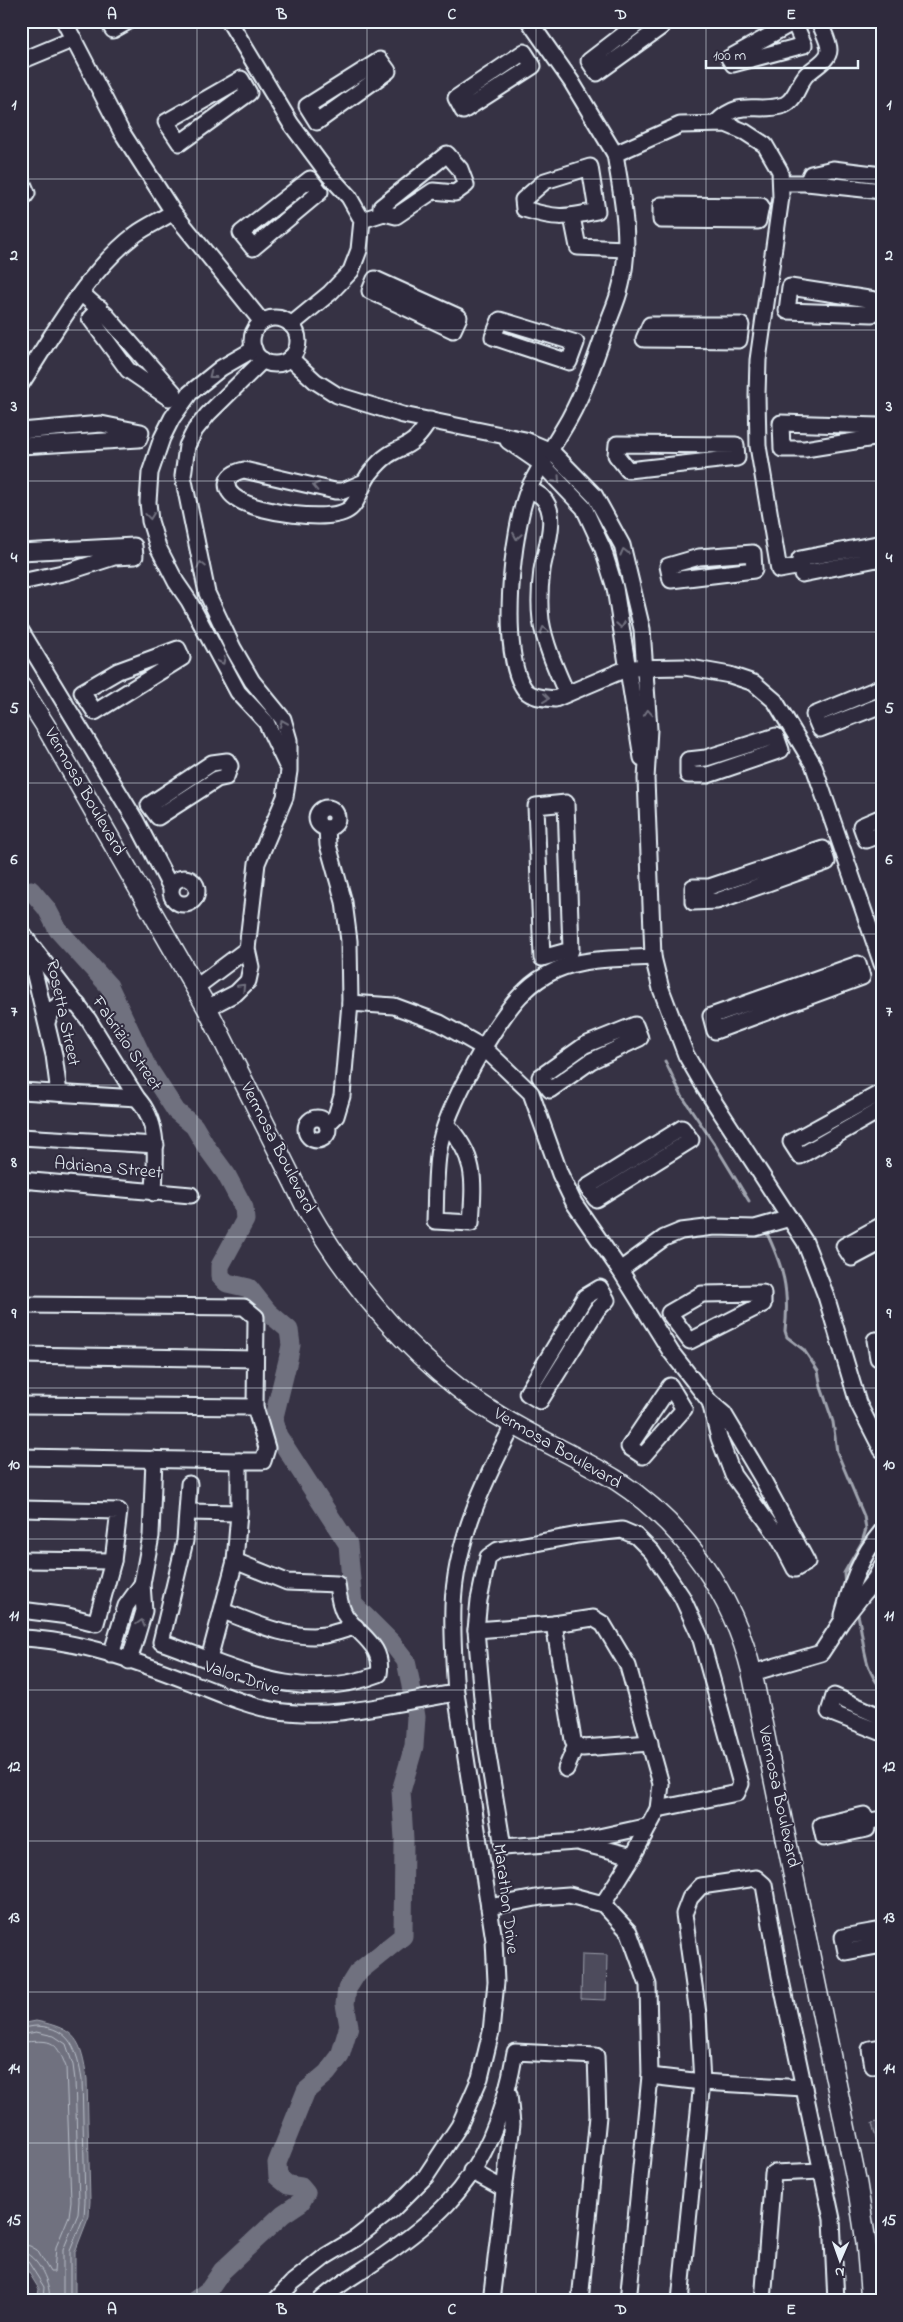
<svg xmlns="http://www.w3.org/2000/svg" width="903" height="2322" viewBox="0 0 903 2322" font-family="'Indie Flower',sans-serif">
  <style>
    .forest { fill: url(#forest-firs); stroke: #9a9eaa }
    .garden { fill: #4d4b5c; stroke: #9a9eaa }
    .water { fill: #70717f; stroke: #a0a4af }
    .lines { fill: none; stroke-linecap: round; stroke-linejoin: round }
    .shore { stroke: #b8bec8; stroke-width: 1 }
    .stream { stroke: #a0a4af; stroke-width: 3 }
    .river { stroke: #70717f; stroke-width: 19 }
    .minor-casing { stroke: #e8f1f8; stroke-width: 19 }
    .major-casing { stroke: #e8f1f8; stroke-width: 22 }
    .minor { stroke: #2f2a3d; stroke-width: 15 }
    .major { stroke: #2f2a3d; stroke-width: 19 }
    .oneway { stroke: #70707e }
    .grid { fill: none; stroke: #e8f1f8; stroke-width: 1; stroke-opacity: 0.55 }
    .labels { text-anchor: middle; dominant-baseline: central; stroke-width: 4; stroke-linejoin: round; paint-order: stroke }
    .street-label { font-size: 18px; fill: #e8f1f8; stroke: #2f2a3d }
    .neatline { fill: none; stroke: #e8f1f8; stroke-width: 2 }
    .grid-label { font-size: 16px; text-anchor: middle; font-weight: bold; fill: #e8f1f8 }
  </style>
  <defs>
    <pattern id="forest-firs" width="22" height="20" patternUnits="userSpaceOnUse" patternTransform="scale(1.25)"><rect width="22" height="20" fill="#4d4b5c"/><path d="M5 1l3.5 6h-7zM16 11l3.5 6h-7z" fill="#676574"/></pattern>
  </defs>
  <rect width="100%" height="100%" fill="#363244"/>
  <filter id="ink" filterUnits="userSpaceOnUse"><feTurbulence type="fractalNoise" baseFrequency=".02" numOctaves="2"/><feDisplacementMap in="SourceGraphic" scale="10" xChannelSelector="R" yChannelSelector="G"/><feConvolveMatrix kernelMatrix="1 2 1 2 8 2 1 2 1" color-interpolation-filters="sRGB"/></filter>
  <g filter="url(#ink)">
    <path class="forest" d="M882 2121V2162L872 2123Z"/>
    <path class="garden" d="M582 1954 607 1955 606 2000 581 1999Z"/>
    <path class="water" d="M36 2021C77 2029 81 2040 87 2079L90 2201 89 2216 75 2252V2301H37L39 2289 21 2260V2024Z"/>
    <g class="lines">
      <g class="shore">
        <path d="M21 2028C26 2028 32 2026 37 2026 71 2028 77 2050 82 2080L85 2201 84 2216 70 2251V2301"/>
        <path d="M21 2035 36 2032 54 2036 66 2044 73 2065 75 2080 79 2201 78 2214 63 2250V2301"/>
        <path d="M21 2042C50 2041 55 2037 66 2067L71 2201 69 2216 56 2247 54 2272H50L37 2250 30 2246 21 2244"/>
        <path d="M21 2252C37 2253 53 2287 49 2301"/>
        <path d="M21 2258 27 2260 44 2287 43 2301"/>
      </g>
      <g class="stream">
        <path d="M21 880 31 890"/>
        <path d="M665 1061 682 1096 715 1145 749 1201"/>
        <path d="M765 1229C783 1267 790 1288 785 1331L787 1337 804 1350 818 1371 821 1387 833 1422 837 1452 864 1516 866 1529 862 1542 844 1573 845 1589"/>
        <path d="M858 1615C864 1638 863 1671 882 1688"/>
      </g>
      <path class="river" d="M31 890 47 909 58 930 109 986 146 1065 176 1111 194 1126 207 1148 226 1174 244 1208 245 1220 220 1266V1276L227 1283 249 1288 268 1312 289 1330 291 1345 288 1360 273 1421 278 1436 348 1544 353 1604 392 1643 406 1661 410 1680 416 1717 414 1746 401 1791 404 1839 403 1936 357 1973 347 1989 345 2004 349 2026 340 2056 327 2073 306 2091 277 2163 278 2177 288 2185 301 2187 306 2193 301 2202 283 2214 222 2271 209 2290 194 2301"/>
      <defs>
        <g id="minor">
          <path d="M64 21 121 131 173 212 262 322"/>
          <path d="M108 21 113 30 129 21"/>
          <path d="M229 21 291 124 329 175 349 197 362 220 359 250 351 271 330 293 291 325"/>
          <path d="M529 21 571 81 615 154 680 125 726 124 745 132 765 145 780 171 781 197 758 360 757 395 758 446 779 570 801 566"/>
          <path d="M641 21 589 61 597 73 661 27 656 21"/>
          <path d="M794 22 804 45 733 64 729 58Z"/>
          <path d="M524 52 533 66 463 111 456 98Z"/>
          <path d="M380 60 388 71 317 122 307 106Z"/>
          <path d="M21 61 74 39"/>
          <path d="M241 79 249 93 180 143 166 122Z"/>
          <path d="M716 123C741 97 756 114 784 105 796 100 798 84 806 75 813 68 829 60 829 50 829 41 822 30 819 21"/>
          <path d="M615 154C622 197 632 242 621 285 618 299 612 312 607 325 596 357 585 390 569 419 556 442 540 465 529 488 512 527 498 658 526 691 533 698 546 698 555 699L628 668 685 667 730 675 754 683 775 701 813 764 882 964"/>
          <path d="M590 167 597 211C564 218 556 219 524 209L523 200 545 181Z"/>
          <path d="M21 179 27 193 21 201"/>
          <path d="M310 179 320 192 253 248 241 233Z"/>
          <path d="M781 183H807L882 191"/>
          <path d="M807 183 811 174 833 169 882 175"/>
          <path d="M661 205 761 206 758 221 661 220Z"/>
          <path d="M572 217 578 247 626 249"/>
          <path d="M362 220 384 213 396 216 433 191 455 193 466 185 460 169 447 154 381 207 384 213"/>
          <path d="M375 279 459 317 453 330 370 291Z"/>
          <path d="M790 287 875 300 872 314 787 311Z"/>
          <path d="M81 293 106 315 174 393 169 398 128 370 90 318 100 308"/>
          <circle cx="275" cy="341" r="23"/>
          <path d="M500 320 576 343 569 362 493 337Z"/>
          <path d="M650 325H741L739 340 644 339Z"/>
          <path d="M254 349 221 368 190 393 172 418 162 438 150 473 148 502 150 521 158 547 176 582 189 601 238 692 266 722 286 764"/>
          <path d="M290 358 315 381 337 395 403 415 525 440 551 451 595 496 622 545 642 629 649 729 646 779 652 931 653 957 661 989 686 1055 705 1088 805 1242 826 1296 858 1403 882 1450"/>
          <path d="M21 384C53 335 88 270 136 234 147 226 161 220 173 212"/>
          <path d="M781 423 878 426 880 437 805 449H782Z"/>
          <path d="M21 431 101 424 141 432 139 439 21 446"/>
          <path d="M508 441 543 465 584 508 603 549 615 588 642 758"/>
          <path d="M617 444 736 445 737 458 628 470 616 455Z"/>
          <path d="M362 483 343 491H335L244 470C224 474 221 490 239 500 259 512 328 523 348 510 360 502 360 485 371 472 375 467 381 460 387 456 395 450 406 447 413 441 420 436 425 427 430 420"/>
          <path d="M529 489C533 491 539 494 542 497 560 514 545 550 542 570 540 586 539 604 541 620 545 645 556 669 566 692"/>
          <path d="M882 543 800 559 802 574 882 558"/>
          <path d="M21 552 134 546 135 556 114 557 67 572 21 582"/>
          <path d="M753 553 754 570 671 580 668 566 699 557Z"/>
          <path d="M21 631 136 821 171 888"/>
          <path d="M178 649 182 658 95 712 82 692 118 671Z"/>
          <path d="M882 687 814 715 820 729 882 705"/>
          <path d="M776 736 781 750 708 775H688V760L706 758Z"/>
          <path d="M227 761 230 766 226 777 217 779 158 817 149 805 212 763Z"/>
          <path d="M566 803 571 950 542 958 536 806Z"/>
          <circle cx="327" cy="818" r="10"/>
          <path d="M882 817 861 826 866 840 882 834"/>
          <path d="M327 828 328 845 344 902 349 941 350 1003 342 1096 336 1116 327 1125"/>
          <path d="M823 849 827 862 717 901 693 902V887H709Z"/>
          <circle cx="184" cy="891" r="13"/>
          <path d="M21 932 88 1019 137 1098C161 1124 155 1159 154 1193"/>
          <path d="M28 946 54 1055 59 1093"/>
          <path d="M858 964 862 977 715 1031 711 1016Z"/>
          <path d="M195 988 247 949"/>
          <path d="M350 1003 394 1006 440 1023 484 1048 531 1093 560 1174 574 1203 620 1270 671 1352 710 1402 724 1414 762 1478 807 1562 795 1569 779 1538 733 1475 719 1438 710 1402"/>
          <path d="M207 1008 236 993 248 981 251 967 247 949 257 863 285 797 289 771V740L283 719 252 681 233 648 207 593 183 476 187 446 195 430 208 414 263 360"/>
          <path d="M47 1022C53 1005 60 1000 78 1005"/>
          <path d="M635 1025 640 1038 591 1061 550 1090 540 1077 585 1045Z"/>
          <path d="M21 1091 137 1098"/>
          <path d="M882 1092 791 1142 800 1156 882 1109"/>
          <circle cx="317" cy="1129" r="11"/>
          <path d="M446 1124C477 1157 474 1180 471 1223L435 1221C436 1197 435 1172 439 1149 444 1112 497 1016 525 991 534 982 545 975 556 970 585 957 622 959 653 957"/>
          <path d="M682 1128 691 1140 596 1199 587 1187Z"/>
          <path d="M21 1137 156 1145"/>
          <path d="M21 1180 191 1195"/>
          <path d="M882 1225 844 1246 852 1258 882 1242"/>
          <path d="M620 1270 664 1238 681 1231 714 1227 755 1228 790 1218"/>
          <path d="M600 1288 607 1300 597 1310 540 1401 527 1393 585 1297Z"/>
          <path d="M763 1293V1304L690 1341 669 1313 702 1294Z"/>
          <path d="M21 1305 244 1307 256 1317 255 1407 267 1448 263 1461H239V1513L235 1561 209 1659"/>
          <path d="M882 1340H875L878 1358H882"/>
          <path d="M21 1355 255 1359"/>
          <path d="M670 1386 684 1409 643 1456 629 1447Z"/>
          <path d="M21 1405 255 1407"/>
          <path d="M21 1457 239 1461"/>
          <path d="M189 1484 185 1541 161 1642C235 1668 300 1705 379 1674 384 1645 359 1636 345 1615 340 1606 338 1594 337 1584L287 1582 235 1561"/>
          <path d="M21 1509 119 1511 113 1561 96 1623 68 1616 21 1610"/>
          <path d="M188 1512 239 1513"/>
          <path d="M21 1560 113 1561"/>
          <path d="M223 1611C254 1623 290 1640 325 1635 335 1633 346 1629 356 1627"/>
          <path d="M843 1615C852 1582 860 1557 882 1531"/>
          <path d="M554 1624 573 1740 576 1745 583 1748 650 1743"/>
          <path d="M476 1630 554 1624 593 1618 603 1624 628 1666 661 1784 658 1809 633 1856 603 1904"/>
          <path d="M21 1638C80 1640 139 1662 193 1683 219 1693 245 1705 272 1710 333 1721 397 1702 456 1693"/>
          <path d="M111 1655 126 1606 142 1584"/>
          <path d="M129 1661 144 1611 142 1584 151 1536 154 1459"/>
          <path d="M752 1673 821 1653 842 1621 875 1579 882 1566"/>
          <path d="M882 1717 834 1696 829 1712 880 1732 882 1729"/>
          <path d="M566 1769 576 1745"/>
          <path d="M864 1815 867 1829 824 1838 821 1825Z"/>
          <path d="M865 1822 882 1819"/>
          <path d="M649 1826 576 1842 503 1847 486 1743 476 1630 479 1600 488 1557 498 1550 578 1535 622 1530 636 1536 652 1552 682 1597 700 1636 741 1784 737 1793 658 1809"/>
          <path d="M581 1843 633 1856"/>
          <path d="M489 1907 541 1897 569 1895 603 1904 629 1932 648 1985 650 2076 628 2301"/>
          <path d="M882 1930 843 1937 846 1952 882 1945"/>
          <path d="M882 2047 870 2049 873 2066 882 2064"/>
          <path d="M650 2076 702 2082 804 2088"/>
          <path d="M471 2171 504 2189"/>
          <path d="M275 2301 293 2282 326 2256 356 2238 393 2209 426 2176 459 2126 480 2078 491 2032 496 1982 494 1940 456 1693C454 1664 452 1635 453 1606 455 1543 484 1481 513 1426"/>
          <path d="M320 2301C337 2284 362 2272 382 2257 405 2241 428 2224 447 2204 486 2163 506 2106 515 2052L596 2056 598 2116 580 2301"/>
          <path d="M491 2301 512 2124 509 2094"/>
          <path d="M680 2301 702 2082 698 2014 684 1914 690 1898 701 1886 756 1878 764 1885 780 1976 832 2219 836 2301"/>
          <path d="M763 2301 773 2173 822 2171"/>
        </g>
        <path id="major" d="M21 687 45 725 207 1008 306 1207C349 1283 406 1351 477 1402 522 1433 570 1452 616 1480 684 1524 733 1595 752 1673L857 2184 866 2242 871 2301"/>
      </defs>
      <use href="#minor" class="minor-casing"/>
      <use href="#major" class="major-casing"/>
      <use href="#minor" class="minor"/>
      <use href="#major" class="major"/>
    </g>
    <defs><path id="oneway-chevron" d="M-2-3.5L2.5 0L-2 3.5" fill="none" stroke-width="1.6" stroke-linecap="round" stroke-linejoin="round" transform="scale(1.25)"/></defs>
    <g class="oneway">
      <use href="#oneway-chevron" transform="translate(212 375) rotate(142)"/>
      <use href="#oneway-chevron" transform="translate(557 480) rotate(47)"/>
      <use href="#oneway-chevron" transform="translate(316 486) rotate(-167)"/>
      <use href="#oneway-chevron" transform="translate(150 516) rotate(83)"/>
      <use href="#oneway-chevron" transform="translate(517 536) rotate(100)"/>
      <use href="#oneway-chevron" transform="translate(624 552) rotate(-104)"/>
      <use href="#oneway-chevron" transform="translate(201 565) rotate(-103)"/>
      <use href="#oneway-chevron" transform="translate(621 625) rotate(81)"/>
      <use href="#oneway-chevron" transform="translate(544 630) rotate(-106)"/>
      <use href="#oneway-chevron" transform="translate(222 661) rotate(63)"/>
      <use href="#oneway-chevron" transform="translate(546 698) rotate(7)"/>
      <use href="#oneway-chevron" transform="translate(648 713) rotate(-94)"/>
      <use href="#oneway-chevron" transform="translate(283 723) rotate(-112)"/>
      <use href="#oneway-chevron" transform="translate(242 987) rotate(-46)"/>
      <use href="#oneway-chevron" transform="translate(141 1623) rotate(-74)"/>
    </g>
  </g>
  <path class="grid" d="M197 21V2301M367 21V2301M536 21V2301M706 21V2301M21 179H882M21 330H882M21 481H882M21 632H882M21 783H882M21 934H882M21 1085H882M21 1237H882M21 1388H882M21 1539H882M21 1690H882M21 1841H882M21 1992H882M21 2143H882"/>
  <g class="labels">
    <g class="street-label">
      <text transform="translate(84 792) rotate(60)">Vermosa Boulevard</text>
      <text transform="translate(62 1013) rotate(78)">Rosetta Street</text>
      <text transform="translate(126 1044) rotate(56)">Fabrizio Street</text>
      <text transform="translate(277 1148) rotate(63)">Vermosa Boulevard</text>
      <text transform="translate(108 1169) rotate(5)">Adriana Street</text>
      <text transform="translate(557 1449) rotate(30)">Vermosa Boulevard</text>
      <text transform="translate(242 1679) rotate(18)">Valor Drive</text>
      <text transform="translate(778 1797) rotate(78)">Vermosa Boulevard</text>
      <text transform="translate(505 1899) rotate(83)">Marathon Drive</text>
    </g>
  </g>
  <rect width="903" height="2322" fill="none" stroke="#2f2a3d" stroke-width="55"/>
  <g transform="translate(840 2260) rotate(182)" stroke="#2f2a3d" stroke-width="4" paint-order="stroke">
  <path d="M0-4L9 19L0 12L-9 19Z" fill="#e8f1f8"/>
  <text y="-8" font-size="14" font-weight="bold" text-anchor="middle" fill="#e8f1f8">N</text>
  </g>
  <path d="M706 60v8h152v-8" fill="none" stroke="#e8f1f8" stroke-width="2.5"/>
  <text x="713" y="60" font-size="15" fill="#e8f1f8" stroke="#2f2a3d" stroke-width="4" paint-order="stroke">100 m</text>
  <rect x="28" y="28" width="848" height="2266" class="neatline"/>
  <g class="grid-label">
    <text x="112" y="19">A</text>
    <text x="282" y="19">B</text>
    <text x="452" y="19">C</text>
    <text x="621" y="19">D</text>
    <text x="791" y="19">E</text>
    <text x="14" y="109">1</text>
    <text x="889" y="109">1</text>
    <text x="14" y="260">2</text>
    <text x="889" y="260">2</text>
    <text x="14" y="411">3</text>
    <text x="889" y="411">3</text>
    <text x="14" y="562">4</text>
    <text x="889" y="562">4</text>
    <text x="14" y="713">5</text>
    <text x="889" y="713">5</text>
    <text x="14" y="864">6</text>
    <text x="889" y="864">6</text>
    <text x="14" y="1016">7</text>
    <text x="889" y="1016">7</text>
    <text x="14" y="1167">8</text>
    <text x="889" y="1167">8</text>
    <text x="14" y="1318">9</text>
    <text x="889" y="1318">9</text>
    <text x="14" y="1469">10</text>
    <text x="889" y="1469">10</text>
    <text x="14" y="1620">11</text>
    <text x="889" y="1620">11</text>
    <text x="14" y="1771">12</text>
    <text x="889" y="1771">12</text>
    <text x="14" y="1922">13</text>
    <text x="889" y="1922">13</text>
    <text x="14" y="2073">14</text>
    <text x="889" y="2073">14</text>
    <text x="14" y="2225">15</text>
    <text x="889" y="2225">15</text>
    <text x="112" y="2314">A</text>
    <text x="282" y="2314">B</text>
    <text x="452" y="2314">C</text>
    <text x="621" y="2314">D</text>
    <text x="791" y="2314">E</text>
  </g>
</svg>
